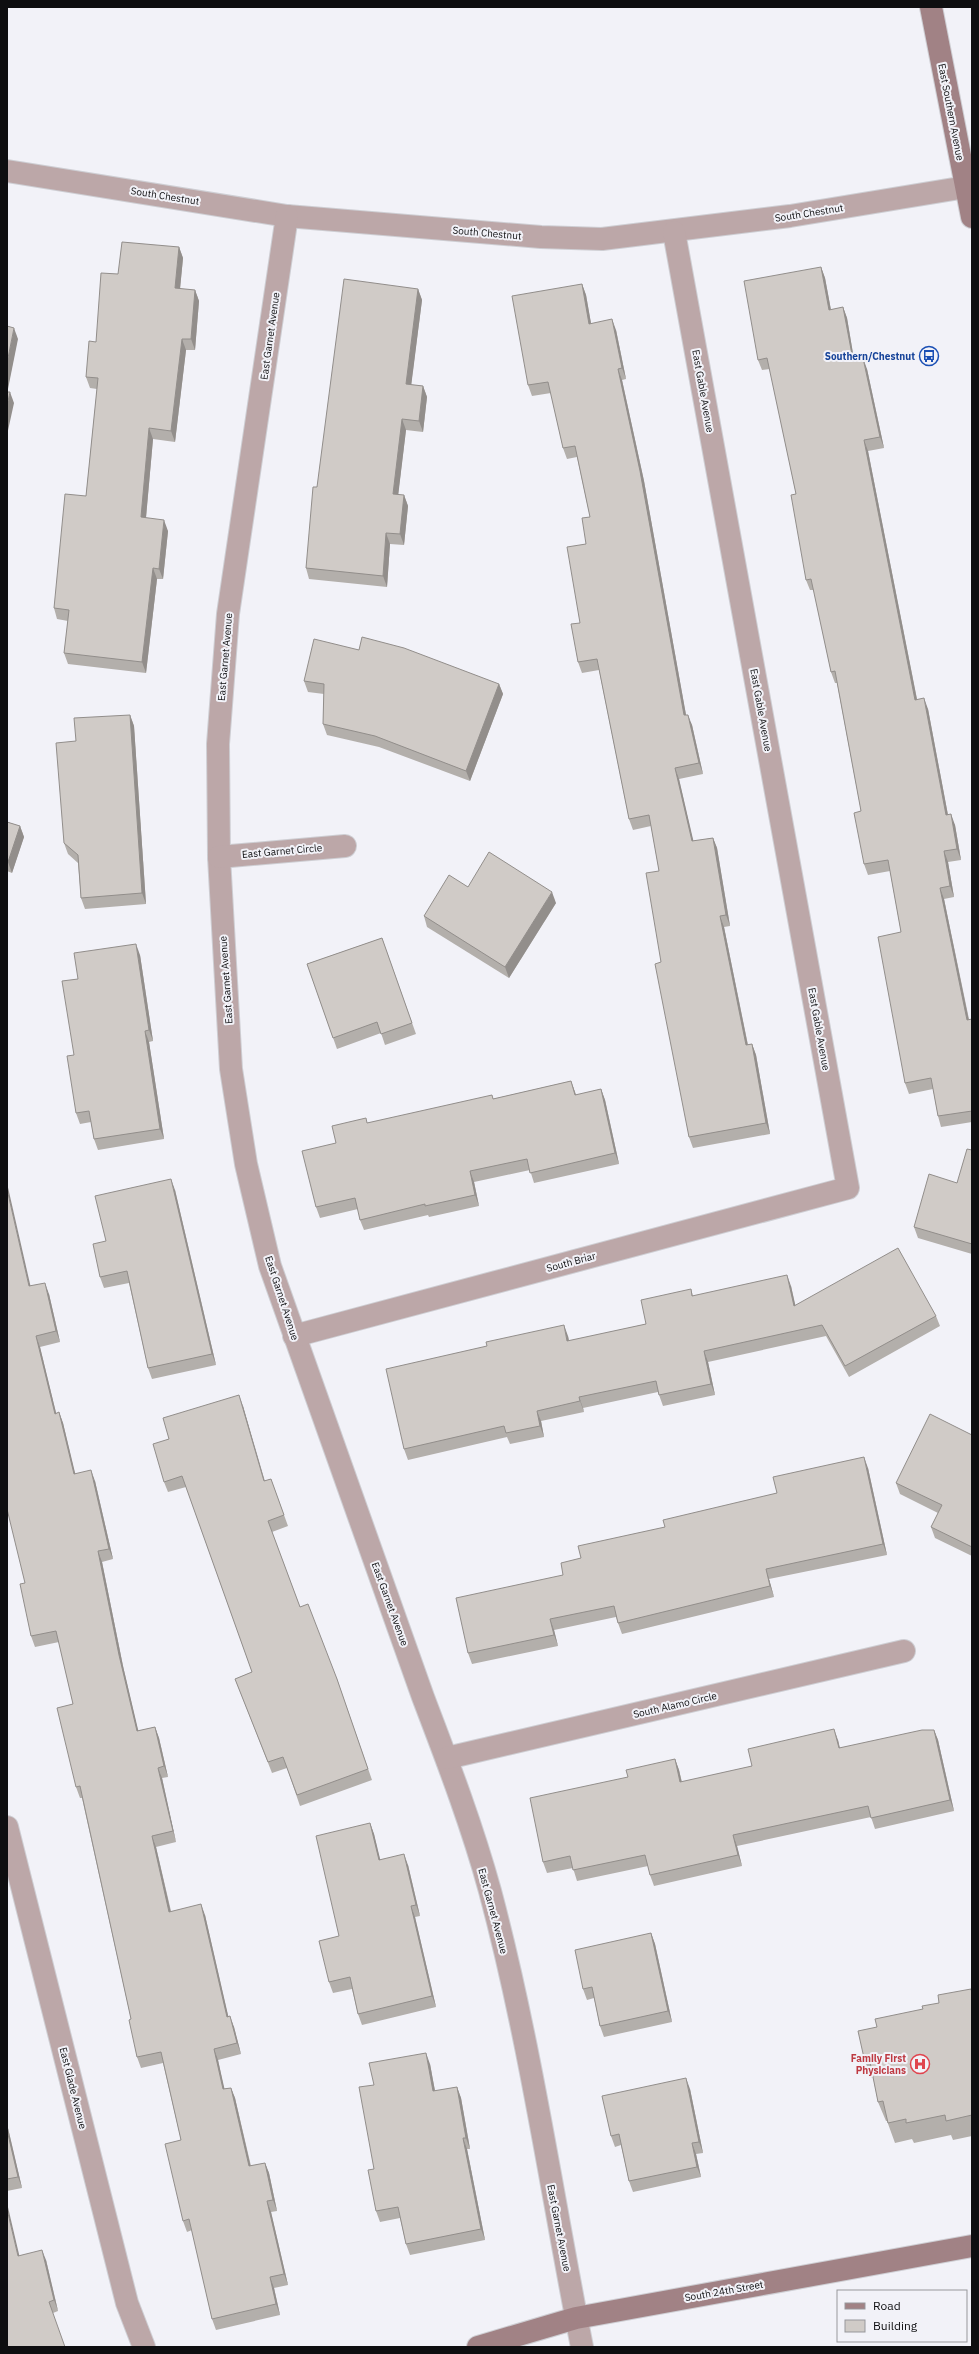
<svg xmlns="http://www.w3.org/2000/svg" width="979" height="2354" viewBox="0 0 979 2354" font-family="'IBM Plex Sans',sans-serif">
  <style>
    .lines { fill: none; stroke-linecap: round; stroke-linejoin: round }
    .street-casing { stroke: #ceced3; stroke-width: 24 }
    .secondary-casing { stroke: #ceced3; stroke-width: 24 }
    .street { stroke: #bca7a8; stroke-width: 22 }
    .secondary { stroke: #a18285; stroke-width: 22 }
    .wall { fill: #b3afab }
    .shaded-wall { fill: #928e8b }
    .building { fill: #d0cbc7; stroke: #928e8b }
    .labels { text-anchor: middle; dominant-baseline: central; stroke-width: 4; stroke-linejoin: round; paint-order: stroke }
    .street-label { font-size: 10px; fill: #0e0e10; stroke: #f2f2f8 }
    .transit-label { font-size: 10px; font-weight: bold; fill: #164399; stroke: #f2f2f8; text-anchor: end }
    .health-label { font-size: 10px; font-weight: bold; fill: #be3a42; stroke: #f2f2f8; text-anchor: end }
  </style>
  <rect width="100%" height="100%" fill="#f2f2f8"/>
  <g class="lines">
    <defs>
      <g id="street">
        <path d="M7 171 287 216 541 237 602 239 790 216 966 187"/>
        <path d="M287 216 228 614 218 744 219 857 231 1069 246 1164 270 1266 423 1697C447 1760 472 1825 490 1891 530 2041 552 2195 582 2347"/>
        <path d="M219 857 345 846"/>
        <path d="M294 1336 848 1188 674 232"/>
        <path d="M447 1758 904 1651"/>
        <path d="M7 1827 127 2303 144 2347"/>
      </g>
      <g id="secondary">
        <path d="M931 7 972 217"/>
        <path d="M478 2347 576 2318 972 2246"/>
      </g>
    </defs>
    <use href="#street" class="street-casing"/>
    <use href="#secondary" class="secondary-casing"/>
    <use href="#street" class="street"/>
    <use href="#secondary" class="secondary"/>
  </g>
  <g class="wall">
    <path d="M179 247 183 258 180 289 195 290 199 301 195 350H186L175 442 153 439 146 518 168 531 163 579H157L146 673 68 664 64 653 68 621 57 619 54 608 86 496 97 389 90 388 86 377 96 342 118 274Z"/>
    <path d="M821 267 825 278 831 310 843 307 847 318 854 360 867 369 884 448 868 451 917 699 928 709 948 815 955 825 961 860 948 862 954 897 944 899 969 1019H972V1122L941 1127 938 1116 933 1089 909 1094 905 1083 901 932 890 871 868 875 864 864 861 811 837 683H835L831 672 814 590H810L806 580 796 494 770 369 762 370 758 360Z"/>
    <path d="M582 284 586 295 591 323 616 330 626 379 622 380 644 481 686 715 692 725 703 774 679 779 693 841 713 838 717 848 730 926 724 927 748 1045 752 1044 756 1055 770 1134 693 1148 689 1137 661 962 659 871 651 826 633 830 629 819 599 670 582 673 578 662 586 544 590 517 577 457 567 459 563 448 551 393 532 396 528 385Z"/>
    <path d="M418 289 422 300 411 385 423 386 427 397 423 432 406 430 398 495H404L408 506 404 545 390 544 387 587 309 579 306 568 317 487Z"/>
    <path d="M304 681 499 684 503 694 470 781 379 747 327 735 323 724 324 694 308 692Z"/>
    <path d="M130 715 134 726 146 904 85 909 81 898 78 863 68 854 64 843Z"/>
    <path d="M7 822 20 826 24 837 12 873 7 871Z"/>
    <path d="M468 887 556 903 509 978 427 927 424 916Z"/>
    <path d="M382 938 416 1034 385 1045 381 1033 337 1049 307 964Z"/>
    <path d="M140 955 153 1041 149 1042 164 1139 98 1150 94 1139 91 1122 80 1124 76 1113 74 1055 78 979Z"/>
    <path d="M571 1081 576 1095 601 1089 605 1100 619 1164 534 1183 530 1170 474 1182 479 1206 429 1217 428 1215 364 1230 360 1220 358 1209 320 1218 316 1207 336 1143 367 1123 493 1099Z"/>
    <path d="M972 1150V1254L918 1238 914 1227 957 1183Z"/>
    <path d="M175 1190 216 1365 152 1379 148 1368 129 1283 104 1288 100 1277 106 1241Z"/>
    <path d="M30 1286 49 1294 60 1342 40 1347 56 1413 59 1412 63 1423 75 1474 95 1481 113 1559 102 1562 123 1666 138 1731 155 1727 159 1738 168 1777 162 1778 176 1842 156 1847 171 1911 205 1915 228 2016 234 2027 241 2054 218 2060 224 2089 231 2088 235 2098 251 2166 265 2163 269 2173 277 2211 271 2212 288 2285 274 2288 280 2315 216 2330 212 2319 192 2230 187 2232 183 2221 181 2140 163 2063 141 2068 137 2057 131 2019 82 1798H80L76 1787 73 1704 59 1642 35 1647 31 1636 25 1583Z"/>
    <path d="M791 1286 795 1305 936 1316 940 1326 849 1377 826 1336 708 1362 715 1395 663 1406 658 1392 583 1408 584 1412 541 1421 544 1437 510 1444 507 1437 408 1460 404 1449 568 1336 569 1341 646 1324 691 1289 693 1296Z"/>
    <path d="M243 1406 264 1481 271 1479 288 1526 272 1532 300 1607 337 1679 372 1780 300 1806 287 1768 272 1773 235 1679 252 1672 186 1487 168 1492 164 1482 169 1439Z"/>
    <path d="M972 1435V1556L935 1538 931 1527 938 1513 900 1494 896 1483Z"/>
    <path d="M868 1468 887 1555 769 1579 774 1597 622 1634 618 1623 616 1617 554 1630 558 1646 472 1664 468 1653 563 1575 581 1558 665 1527 777 1493Z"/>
    <path d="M934 1730 938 1740 954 1811 875 1829 871 1817 737 1846 742 1866 654 1886 650 1875 648 1866 577 1881 573 1868 547 1873 543 1862 628 1777 675 1759 679 1770 682 1782 752 1766 838 1740 840 1748Z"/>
    <path d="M370 1823 374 1834 380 1860 408 1865 420 1916 415 1917 436 2007 362 2025 358 2014 352 1989 333 1993 329 1982 339 1936Z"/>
    <path d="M651 1933 655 1944 672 2022 604 2037 600 2026 594 1998 587 2000 583 1989Z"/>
    <path d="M972 1991V2136L953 2140 951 2135 914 2143 912 2139 895 2143 887 2121H886L878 2102 873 2077 871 2078 864 2058 877 2027 923 2009Z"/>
    <path d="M430 2064 435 2091 457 2087 461 2098 470 2149H467L485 2240 410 2255 406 2244 400 2218 380 2222 376 2211 374 2085Z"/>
    <path d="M690 2089 703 2153 696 2154 701 2177 633 2192 629 2181 621 2145 615 2147 611 2136Z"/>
    <path d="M7 2124 22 2188 7 2191Z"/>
    <path d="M20 2255 46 2260 58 2311 53 2313Z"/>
  </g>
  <g class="shaded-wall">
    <path d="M179 247 183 258 179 299 175 288Z"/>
    <path d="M821 267 825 278 833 321 829 310Z"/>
    <path d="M582 284 586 295 593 335 589 324Z"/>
    <path d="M418 289 422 300 410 395 406 384Z"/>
    <path d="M195 290 199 301 195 350 191 339Z"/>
    <path d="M843 307 847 318 856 371 853 360Z"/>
    <path d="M612 319 616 330 626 379 622 368Z"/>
    <path d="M14 328 18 339 7 394V363Z"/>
    <path d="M182 339 186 350 175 442 171 431Z"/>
    <path d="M863 358 867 369 884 448 880 437Z"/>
    <path d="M618 369 622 380 644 481 688 726 684 715Z"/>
    <path d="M423 386 427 397 423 432 419 421Z"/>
    <path d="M10 392 14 403 7 435V406Z"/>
    <path d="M402 419 406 430 397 505 393 494Z"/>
    <path d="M149 428 153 439 145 528 141 517Z"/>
    <path d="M864 440 868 451 919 710 915 700Z"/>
    <path d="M404 495 408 506 404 545 400 534Z"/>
    <path d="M164 520 168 531 163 579 159 569Z"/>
    <path d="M386 533 390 544 387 587 383 576Z"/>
    <path d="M153 568 157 579 146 673 142 662Z"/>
    <path d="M499 684 503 694 470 781 466 771Z"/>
    <path d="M924 698 928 709 950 826 946 815Z"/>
    <path d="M130 715 134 726 146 904 142 893Z"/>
    <path d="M688 715 692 725 703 774 699 763Z"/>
    <path d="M675 768 679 779 696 852 692 841Z"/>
    <path d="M951 814 955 825 961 860 957 849Z"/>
    <path d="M20 826 24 837 12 873 8 862Z"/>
    <path d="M713 838 717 848 730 926 726 915Z"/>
    <path d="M944 851 948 862 954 897 950 886Z"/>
    <path d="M940 888 944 899 971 1031 967 1020Z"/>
    <path d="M552 892 556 903 509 978 505 967Z"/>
    <path d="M720 916 724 927 750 1056 746 1045Z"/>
    <path d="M136 944 140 955 153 1041 149 1030Z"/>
    <path d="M145 1031 149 1042 164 1139 160 1129Z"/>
    <path d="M752 1044 756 1055 770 1134 766 1123Z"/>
    <path d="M571 1081 575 1092 579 1106 575 1095Z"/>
    <path d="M601 1089 605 1100 619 1164 615 1153Z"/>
    <path d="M470 1171 474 1182 479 1206 475 1195Z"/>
    <path d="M171 1179 175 1190 216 1365 212 1354Z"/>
    <path d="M7 1183 33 1297 29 1286 7 1189Z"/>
    <path d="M787 1275 791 1286 798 1317 794 1306Z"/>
    <path d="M45 1283 49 1294 60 1342 56 1331Z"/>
    <path d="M564 1325 568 1336 571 1352 567 1341Z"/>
    <path d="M36 1336 40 1347 59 1425 55 1414Z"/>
    <path d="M704 1351 708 1362 715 1395 711 1384Z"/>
    <path d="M239 1395 243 1406 268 1492 264 1481Z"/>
    <path d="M579 1397 583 1408 584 1412 580 1401Z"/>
    <path d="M537 1411 541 1421 544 1437 540 1426Z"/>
    <path d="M59 1412 63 1423 78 1485 74 1474Z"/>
    <path d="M864 1457 868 1468 887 1555 883 1544Z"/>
    <path d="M91 1470 95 1481 113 1559 109 1549Z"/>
    <path d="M98 1551 102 1562 123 1666 141 1742 137 1731 119 1655Z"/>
    <path d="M766 1569 769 1579 774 1597 770 1586Z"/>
    <path d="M550 1619 554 1630 558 1646 554 1635Z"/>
    <path d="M155 1727 159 1738 168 1777 164 1766Z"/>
    <path d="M834 1729 838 1740 842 1759 839 1748Z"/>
    <path d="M934 1730 938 1740 954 1811 950 1800Z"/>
    <path d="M675 1759 679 1770 684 1793 680 1782Z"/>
    <path d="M158 1768 162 1778 176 1842 173 1831Z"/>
    <path d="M370 1823 374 1834 383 1871 379 1860Z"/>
    <path d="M733 1835 737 1846 742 1866 738 1855Z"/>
    <path d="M152 1836 156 1847 173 1922 169 1912Z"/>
    <path d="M404 1854 408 1865 420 1916 416 1905Z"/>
    <path d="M201 1904 205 1915 231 2028 227 2017Z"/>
    <path d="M411 1906 415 1917 436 2007 432 1996Z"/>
    <path d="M651 1933 655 1944 672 2022 668 2011Z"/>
    <path d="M230 2016 234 2027 241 2054 237 2043Z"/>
    <path d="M214 2049 218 2060 227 2100 223 2089Z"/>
    <path d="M426 2053 430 2064 437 2102 433 2091Z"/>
    <path d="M686 2078 690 2089 703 2153 699 2142Z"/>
    <path d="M457 2087 461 2098 470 2149 466 2138Z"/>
    <path d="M231 2088 235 2098 253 2177 249 2166Z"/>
    <path d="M7 2124 22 2188 18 2177 7 2130Z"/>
    <path d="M463 2138 467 2149 485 2240 481 2229Z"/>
    <path d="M692 2143 696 2154 701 2177 697 2167Z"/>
    <path d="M265 2163 269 2173 277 2211 273 2200Z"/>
    <path d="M267 2201 271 2212 288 2285 284 2274Z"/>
    <path d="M7 2203 22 2267 18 2256 7 2209Z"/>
    <path d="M42 2250 46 2260 58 2311 54 2300Z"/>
    <path d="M270 2277 274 2288 280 2315 276 2304Z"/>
  </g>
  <g class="building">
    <path d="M122 242 179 247 175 288 195 290 191 339H182L171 431 149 428 141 517 164 520 159 569 153 568 142 662 64 653 69 610 54 608 65 494 86 496 98 378 86 377 89 341 96 342 101 273 118 274Z"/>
    <path d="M821 267 829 310 843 307 853 360 863 358 880 437 864 440 915 700 924 698 946 815 951 814 957 849 944 851 950 886 940 888 967 1020 972 1019V1111L938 1116 931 1078 905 1083 878 937 901 932 888 860 864 864 854 813 861 811 835 671 831 672 811 579 806 580 791 495 796 494 767 358 758 360 744 281Z"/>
    <path d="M344 279 418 289 406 384 423 386 419 421 402 419 393 494 404 495 400 534 386 533 383 576 306 568 313 487H317Z"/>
    <path d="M582 284 589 324 612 319 622 368 618 369 640 471 684 715H688L699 763 675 768 692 841 713 838 726 915 720 916 746 1045 752 1044 766 1123 689 1137 655 964 661 962 646 873 659 871 649 815 629 819 597 659 578 662 571 624 580 623 567 547 586 544 582 518 590 517 575 446 563 448 548 382 528 385 512 296Z"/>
    <path d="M7 326 14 328 7 363Z"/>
    <path d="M7 392H10L7 406Z"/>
    <path d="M362 637 404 648 499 684 466 771 375 736 323 724 324 684 304 681 314 639 359 650Z"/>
    <path d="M130 715 142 893 81 898 78 855 64 843 56 743 76 741 74 718Z"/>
    <path d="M7 822 20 826 8 862H7Z"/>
    <path d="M489 852 552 892 505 967 424 916 449 875 468 887Z"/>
    <path d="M382 938 412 1023 381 1034 377 1022 333 1038 307 964Z"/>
    <path d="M136 944 149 1030 145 1031 160 1129 94 1139 89 1111 76 1113 67 1056 74 1055 62 981 78 979 74 953Z"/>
    <path d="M571 1081 575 1095 601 1089 615 1153 530 1173 527 1159 470 1171 475 1195 425 1206V1204L360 1220 355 1198 316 1207 302 1151 336 1143 332 1126 366 1118 367 1123 492 1095 493 1099Z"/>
    <path d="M967 1149 972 1150V1244L914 1227 929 1174 957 1183Z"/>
    <path d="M171 1179 212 1354 148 1368 127 1271 100 1277 93 1244 106 1241 95 1196Z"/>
    <path d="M7 1189 29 1286 45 1283 56 1331 36 1336 55 1414 59 1412 74 1474 91 1470 109 1549 98 1551 119 1655 137 1731 155 1727 164 1766 158 1768 173 1831 152 1836 169 1912 201 1904 227 2017 230 2016 237 2043 214 2049 223 2089 231 2088 249 2166 265 2163 273 2200 267 2201 284 2274 270 2277 276 2304 212 2319 189 2219 183 2221 165 2144 181 2140 161 2052 137 2057 129 2020 131 2019 80 1786 76 1787 57 1708 73 1704 56 1631 31 1636 20 1584 25 1583 7 1509Z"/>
    <path d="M898 1248 936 1316 845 1366 822 1325 704 1351 711 1384 659 1395 656 1381 579 1397 580 1401 537 1411 540 1426 506 1433 504 1426 404 1449 386 1369 487 1346 486 1342 564 1325 567 1341 646 1324 641 1300 691 1289 692 1296 787 1275 794 1306Z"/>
    <path d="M239 1395 264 1481 271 1479 284 1515 268 1521 300 1607 308 1604 337 1679 368 1769 297 1795 283 1757 268 1762 235 1679 252 1672 182 1476 164 1482 153 1444 169 1439 163 1418Z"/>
    <path d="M930 1414 972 1435V1547L931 1527 942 1505 896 1483Z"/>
    <path d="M864 1457 883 1544 766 1569 770 1586 618 1623 614 1606 550 1619 554 1635 468 1653 456 1598 563 1575 561 1563 581 1558 578 1546 665 1527 663 1520 777 1493 773 1477Z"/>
    <path d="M834 1729 839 1748 922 1730H934L950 1800 871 1818 868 1806 733 1835 738 1855 650 1875 645 1855 573 1870 570 1856 543 1862 530 1798 628 1777 626 1770 675 1759 680 1782 752 1766 748 1749Z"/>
    <path d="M370 1823 379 1860 404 1854 416 1905 411 1906 432 1996 358 2014 350 1977 329 1982 319 1941 339 1936 316 1836Z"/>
    <path d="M651 1933 668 2011 600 2026 592 1987 583 1989 575 1950Z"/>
    <path d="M971 1989 972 1993V2115L946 2121 945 2115 906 2123V2119L888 2123 883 2101 878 2102 869 2057 864 2058 858 2031 877 2027 875 2019 923 2009 922 2006 939 2003 938 1995Z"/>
    <path d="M426 2053 433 2091 457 2087 466 2138H463L481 2229 406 2244 398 2207 376 2211 368 2170 374 2169 359 2087 374 2085 369 2063Z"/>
    <path d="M686 2078 699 2142 692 2143 697 2167 629 2181 619 2134 611 2136 602 2096Z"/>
    <path d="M7 2130 18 2177 7 2179Z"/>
    <path d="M7 2209 18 2256 42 2250 54 2300 49 2302 65 2347H7Z"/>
  </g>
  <defs>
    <symbol id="bus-ring" viewBox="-11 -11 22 22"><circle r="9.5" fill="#f2f2f8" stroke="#1a4fb4" stroke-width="1.5"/><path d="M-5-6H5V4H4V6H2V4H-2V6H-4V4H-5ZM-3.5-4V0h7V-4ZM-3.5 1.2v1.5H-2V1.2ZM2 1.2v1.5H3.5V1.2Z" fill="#1a4fb4"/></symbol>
    <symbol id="hospital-ring" viewBox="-11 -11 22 22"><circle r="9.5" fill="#f2f2f8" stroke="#e0444e" stroke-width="1.5"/><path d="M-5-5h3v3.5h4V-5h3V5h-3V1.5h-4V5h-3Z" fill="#e0444e"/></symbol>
  </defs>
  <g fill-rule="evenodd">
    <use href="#bus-ring" x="918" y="345" width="22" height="22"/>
    <use href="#hospital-ring" x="909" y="2053" width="22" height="22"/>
  </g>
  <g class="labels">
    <g class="street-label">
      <text transform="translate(951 112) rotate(79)">East Southern Avenue</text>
      <text transform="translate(165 196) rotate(9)">South Chestnut</text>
      <text transform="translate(809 213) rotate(-9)">South Chestnut</text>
      <text transform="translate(487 233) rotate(5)">South Chestnut</text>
      <text transform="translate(270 336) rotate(-82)">East Garnet Avenue</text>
      <text transform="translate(703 391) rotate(80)">East Gable Avenue</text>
      <text transform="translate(225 657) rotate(-85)">East Garnet Avenue</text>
      <text transform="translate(761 710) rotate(80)">East Gable Avenue</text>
      <text transform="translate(282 851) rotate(-5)">East Garnet Circle</text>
      <text transform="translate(226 980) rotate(-94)">East Garnet Avenue</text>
      <text transform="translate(819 1029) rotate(80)">East Gable Avenue</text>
      <text transform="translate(571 1262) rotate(-15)">South Briar</text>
      <text transform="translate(282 1298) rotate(72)">East Garnet Avenue</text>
      <text transform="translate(390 1604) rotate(70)">East Garnet Avenue</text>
      <text transform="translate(675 1705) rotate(-13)">South Alamo Circle</text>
      <text transform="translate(493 1911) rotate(75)">East Garnet Avenue</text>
      <text transform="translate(73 2088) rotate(76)">East Glade Avenue</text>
      <text transform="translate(559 2228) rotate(79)">East Garnet Avenue</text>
      <text transform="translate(724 2291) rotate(-10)">South 24th Street</text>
    </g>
    <g class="transit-label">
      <text x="915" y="356">Southern/Chestnut</text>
    </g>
    <g class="health-label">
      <text x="906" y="2058">Family First<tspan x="906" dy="12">Physicians</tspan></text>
    </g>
  </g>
  <rect width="979" height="2354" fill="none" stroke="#0e0e10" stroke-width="16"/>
  <rect x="837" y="2290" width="130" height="52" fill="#f2f2f8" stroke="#97979b"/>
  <rect x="845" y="2303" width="20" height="6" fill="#a18285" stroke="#97979b"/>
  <text x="873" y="2310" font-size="12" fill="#0e0e10">Road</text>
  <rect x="845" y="2320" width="20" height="12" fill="#d0cbc7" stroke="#97979b"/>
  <text x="873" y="2330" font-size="12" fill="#0e0e10">Building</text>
</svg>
